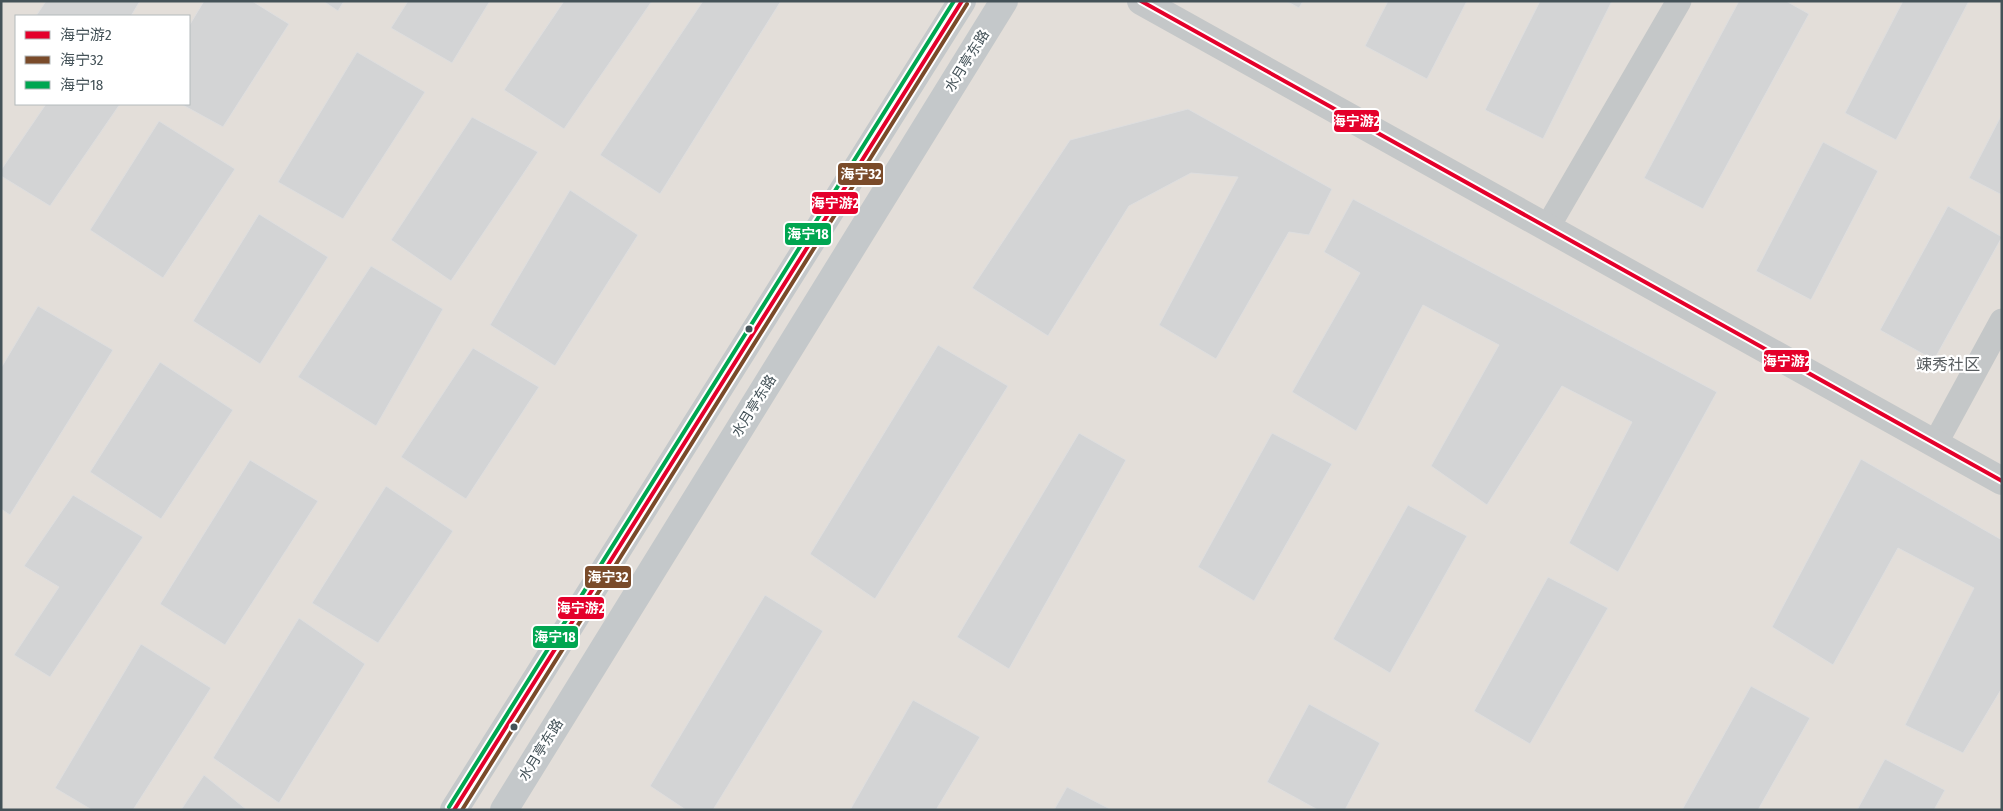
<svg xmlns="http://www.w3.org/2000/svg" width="2003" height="811" viewBox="0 0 2003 811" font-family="'Fira Sans Condensed','Noto Sans SC',sans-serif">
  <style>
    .commercial { fill: #e3ded9; fill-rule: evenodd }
    .building { fill: #d3d4d5; stroke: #dededf }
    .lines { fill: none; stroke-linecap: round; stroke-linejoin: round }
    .minor { stroke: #c4c7c8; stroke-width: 25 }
    .tertiary { stroke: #c4c7c8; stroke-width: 28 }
    .secondary { stroke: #c4c8ca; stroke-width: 28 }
    .bus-1-casing { stroke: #fff; stroke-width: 8 }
    .bus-2-casing { stroke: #fff; stroke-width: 8 }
    .bus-3-casing { stroke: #fff; stroke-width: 8 }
    .bus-1 { stroke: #e4002b; stroke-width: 4 }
    .bus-2 { stroke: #7a4b2a; stroke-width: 4 }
    .bus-3 { stroke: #00a651; stroke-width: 4 }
    .bus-dot { fill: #445258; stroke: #fff; stroke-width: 2 }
    .labels { text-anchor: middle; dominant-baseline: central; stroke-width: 4.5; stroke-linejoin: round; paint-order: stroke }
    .street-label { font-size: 14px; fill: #445258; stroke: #fff }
    .quarter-label { font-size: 16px; fill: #585d60; stroke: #fff }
    .line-badge { stroke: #fff; stroke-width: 2 }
    .badge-label { font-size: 14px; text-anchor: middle; font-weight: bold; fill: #fff }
  </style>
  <rect width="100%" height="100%" fill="#edecec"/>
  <path class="commercial" d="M1 1H2002V810H1ZM16 16H189V104H16Z"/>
  <g class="building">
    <path d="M46 1H140L131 16H36Z"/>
    <path d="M204 1H252L289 24 223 127 181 104H189V26Z"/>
    <path d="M323 1H344L338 11Z"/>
    <path d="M408 1H490L452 63 391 28Z"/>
    <path d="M564 1H652L564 129 504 90Z"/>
    <path d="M703 1H781L660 194 600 155Z"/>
    <path d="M1286 1H1303L1299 8Z"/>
    <path d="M1388 1H1467L1427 79 1365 46Z"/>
    <path d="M1540 1H1612L1543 139 1485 110Z"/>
    <path d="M1739 1H1786L1809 14 1703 209 1644 178Z"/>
    <path d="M1903 1H1969L1896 140 1845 113Z"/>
    <path d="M357 52 425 92 343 219 278 182Z"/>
    <path d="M46 104H120L50 206 1 176V170Z"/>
    <path d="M1188 109 1332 189 1309 235 1289 232 1216 359 1159 325 1238 177 1191 173 1129 206 1048 336 972 288 1070 140Z"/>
    <path d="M2002 114V195L1969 178Z"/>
    <path d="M472 117 538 152 451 281 391 240Z"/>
    <path d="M159 121 235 169 163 278 90 230Z"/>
    <path d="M1823 142 1878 171 1811 300 1756 271Z"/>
    <path d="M570 190 638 235 555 366 490 325Z"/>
    <path d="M1353 199 1717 392 1618 572 1569 543 1632 422 1562 386 1487 505 1431 466 1499 345 1423 305 1356 431 1292 392 1360 273 1324 252Z"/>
    <path d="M1948 206 2002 237 1934 360 1880 330Z"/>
    <path d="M259 214 328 257 260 364 193 321Z"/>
    <path d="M371 266 443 309 376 426 298 377Z"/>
    <path d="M38 306 113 350 10 515 1 509V368Z"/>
    <path d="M938 345 1008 386 875 599 810 554Z"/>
    <path d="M473 348 539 387 466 499 401 457Z"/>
    <path d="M160 362 233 410 161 519 90 472Z"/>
    <path d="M1079 433 1126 460 1009 669 957 637Z"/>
    <path d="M1272 433 1332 464 1254 601 1198 567Z"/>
    <path d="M1861 459 2002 540V688L1963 753 1905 725 1974 588 1898 548 1833 665 1772 627Z"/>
    <path d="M250 460 318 501 225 645 160 604Z"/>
    <path d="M386 486 453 531 378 643 312 603Z"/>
    <path d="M73 495 143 537 50 677 14 655 59 587 24 566Z"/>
    <path d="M1408 505 1467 536 1390 673 1333 639Z"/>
    <path d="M1548 577 1608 608 1530 744 1474 711Z"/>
    <path d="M765 595 823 631 713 810H686L650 786Z"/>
    <path d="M299 618 365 664 279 803 213 758Z"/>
    <path d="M141 644 211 688 133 810H92L55 788Z"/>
    <path d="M1751 686 1810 718 1758 810H1682Z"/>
    <path d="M913 700 980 737 936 810H850Z"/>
    <path d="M1309 704 1380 743 1345 810H1318L1267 782Z"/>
    <path d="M1885 759 1945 790 1934 810H1857Z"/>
    <path d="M204 775 247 810H181Z"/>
    <path d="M1067 787 1112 810H1054Z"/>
  </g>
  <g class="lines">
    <g class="minor">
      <path d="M1547 228 1679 1"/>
      <path d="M1935 444 2002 321"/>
    </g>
    <path class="tertiary" d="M1141 1 2002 481"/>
    <g class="secondary">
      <path d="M454 810 962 1"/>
      <path d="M504 810 1004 1"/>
    </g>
    <defs>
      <g id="bus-1">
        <path d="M1141 1 2002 481"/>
        <path d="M454 810 962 1"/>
      </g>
      <path id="bus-2" d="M462 810 967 4"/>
      <path id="bus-3" d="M449 807 954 1"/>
    </defs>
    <use href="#bus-1" class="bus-1-casing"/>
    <use href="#bus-2" class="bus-2-casing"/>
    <use href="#bus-3" class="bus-3-casing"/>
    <use href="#bus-1" class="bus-1"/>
    <use href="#bus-2" class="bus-2"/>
    <use href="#bus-3" class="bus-3"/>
  </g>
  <g class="bus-dot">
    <circle cx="749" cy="329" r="4.5"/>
    <circle cx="514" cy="727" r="4.5"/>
  </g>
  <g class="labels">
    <g class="street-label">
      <text transform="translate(967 61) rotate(-58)">水月亭东路</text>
      <text transform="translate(754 406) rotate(-58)">水月亭东路</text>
      <text transform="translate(541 750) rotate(-58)">水月亭东路</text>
    </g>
    <g class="quarter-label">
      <text x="1948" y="364">竦秀社区</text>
    </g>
  </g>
  <g class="line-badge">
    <rect x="1333" y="109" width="47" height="24" rx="5" fill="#e4002b"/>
    <rect x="837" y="162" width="47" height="24" rx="5" fill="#7a4b2a"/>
    <rect x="811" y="191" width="48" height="24" rx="5" fill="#e4002b"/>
    <rect x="784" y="222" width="48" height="24" rx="5" fill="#00a651"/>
    <rect x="1763" y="349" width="47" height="24" rx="5" fill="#e4002b"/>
    <rect x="584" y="565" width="48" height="24" rx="5" fill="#7a4b2a"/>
    <rect x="557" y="596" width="48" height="24" rx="5" fill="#e4002b"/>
    <rect x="532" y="625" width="47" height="24" rx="5" fill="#00a651"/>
  </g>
  <g class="badge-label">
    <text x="1356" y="126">海宁游2</text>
    <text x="861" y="179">海宁32</text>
    <text x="835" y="208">海宁游2</text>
    <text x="808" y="239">海宁18</text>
    <text x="1787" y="366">海宁游2</text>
    <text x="608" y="582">海宁32</text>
    <text x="581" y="613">海宁游2</text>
    <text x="555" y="642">海宁18</text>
  </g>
  <rect width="2003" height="811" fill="none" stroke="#445258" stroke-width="5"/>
  <rect x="15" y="15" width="175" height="90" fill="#ffffff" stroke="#b4babc"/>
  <rect x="25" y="31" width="25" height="8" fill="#e4002b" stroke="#b4babc"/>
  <text x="60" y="40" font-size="15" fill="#445258">海宁游2</text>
  <rect x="25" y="56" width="25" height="8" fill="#7a4b2a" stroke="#b4babc"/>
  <text x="60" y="65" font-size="15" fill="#445258">海宁32</text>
  <rect x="25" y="81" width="25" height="8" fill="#00a651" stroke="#b4babc"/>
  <text x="60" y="90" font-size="15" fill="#445258">海宁18</text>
</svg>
